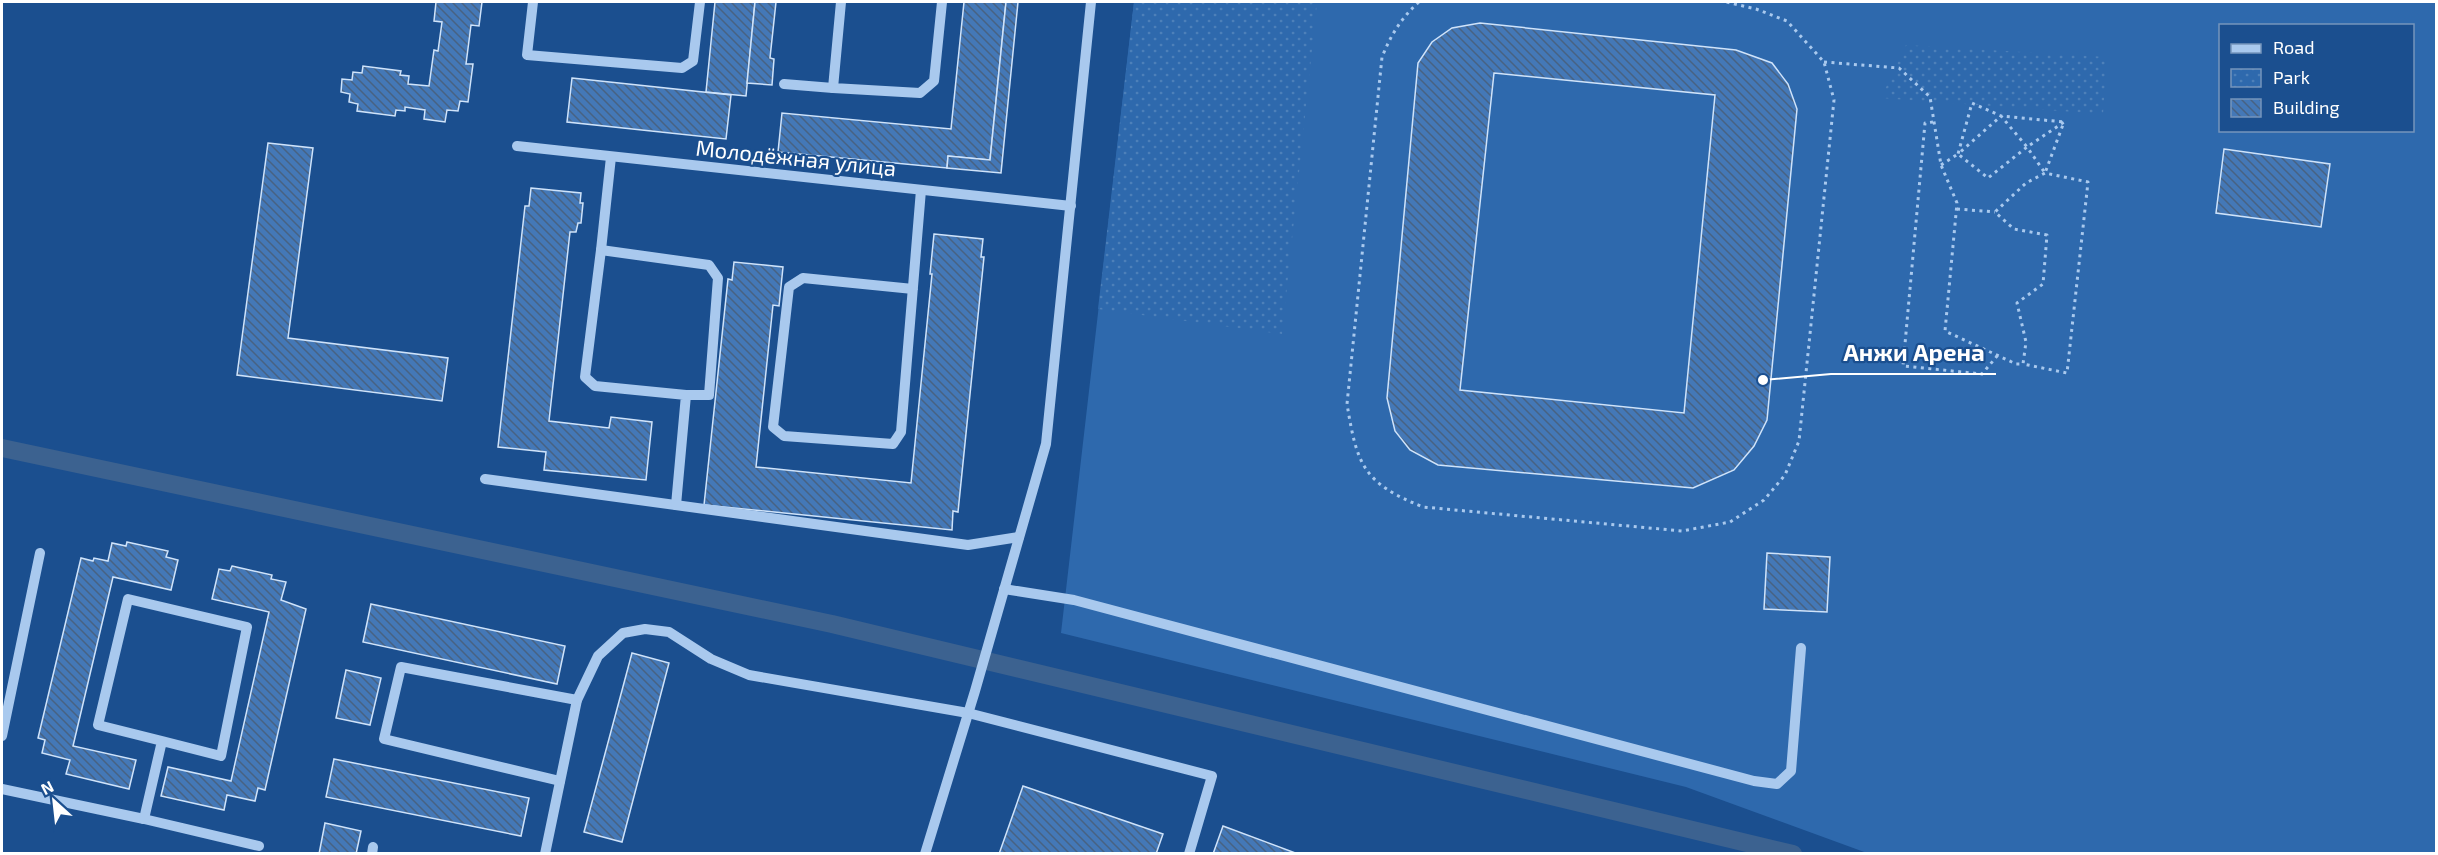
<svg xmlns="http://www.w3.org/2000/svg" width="2438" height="855" viewBox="0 0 2438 855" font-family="'Exo 2',sans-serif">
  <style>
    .green { fill: #2e69ad; fill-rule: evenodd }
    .park { fill: url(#park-dots) }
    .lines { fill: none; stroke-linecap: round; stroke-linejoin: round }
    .canal { stroke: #3c6290; stroke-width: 18 }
    .building { fill: url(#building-back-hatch); stroke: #cfe3fa; stroke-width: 1.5; fill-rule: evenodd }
    .path { stroke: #a9c9ee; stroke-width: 3; stroke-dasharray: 3 4.5; stroke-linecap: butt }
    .minor { stroke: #a9c9ee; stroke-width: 10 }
    .labels { text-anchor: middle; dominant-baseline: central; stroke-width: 4.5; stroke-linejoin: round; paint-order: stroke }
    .street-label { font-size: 22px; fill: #fff; stroke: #1b4f8f }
    .leader { fill: none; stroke: #fff; stroke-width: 2 }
    .callout-dot { fill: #fff; stroke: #1b4f8f; stroke-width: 2 }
    .callout-label { font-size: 24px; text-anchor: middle; font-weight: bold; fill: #fff; stroke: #1b4f8f; stroke-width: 4.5; stroke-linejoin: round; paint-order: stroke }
  </style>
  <defs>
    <pattern id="park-dots" width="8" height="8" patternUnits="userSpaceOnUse" patternTransform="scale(1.5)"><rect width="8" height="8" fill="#2e69ad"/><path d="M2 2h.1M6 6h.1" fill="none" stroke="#4d80b9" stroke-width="1.8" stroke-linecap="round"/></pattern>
    <pattern id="building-back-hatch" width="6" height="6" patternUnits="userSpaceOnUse" patternTransform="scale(1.5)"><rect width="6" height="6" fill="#4478b7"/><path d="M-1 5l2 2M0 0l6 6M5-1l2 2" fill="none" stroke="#486282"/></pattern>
  </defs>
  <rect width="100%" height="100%" fill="#1b4f8f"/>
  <path class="green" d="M1134 2H2436V853H1867L1686 787 1061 633ZM2220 26H2412V130H2220Z"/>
  <g class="park">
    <path d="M1134 2H1317L1282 334 1098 309Z"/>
    <path d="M1906 45 2107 57 2103 114 1881 98Z"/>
  </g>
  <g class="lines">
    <path class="canal" d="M2 448 832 624 1793 854"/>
  </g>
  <g class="building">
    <path d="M436 2H482L479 26 471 25 466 64H473L468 102 460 101 458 111 447 110 445 122 424 119 425 110 405 107V111L396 110 395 116 357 111 358 104 349 102 350 94 341 92 342 79 352 80 353 72 362 73 363 66 401 71 400 75 409 76 408 84 429 86 434 50 438 51 442 22 434 21Z"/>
    <path d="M715 2H755L746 96 706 92Z"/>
    <path d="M755 2H776L770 58 774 59 772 85 747 83Z"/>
    <path d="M964 2H1006L990 160 948 156 947 168 778 152 782 113 951 129Z"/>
    <path d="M1006 2H1018L1001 173 947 168 948 156 990 160Z"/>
    <path d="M1480 23 1736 50 1772 63 1788 84 1797 109 1767 420 1754 446 1734 470 1693 488 1438 465 1410 450 1395 431 1387 398 1418 63 1432 42 1452 28ZM1494 73 1715 95 1684 413 1460 390Z"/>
    <path d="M572 78 731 95 726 139 567 122Z"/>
    <path d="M268 143 313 148 288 338 448 358 442 401 237 375Z"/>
    <path d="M2224 149 2330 164 2321 227 2216 213Z"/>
    <path d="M531 188 581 193 580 203H583L581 223H578L576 232H570L549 421 609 428 611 417 652 422 646 480 544 470 546 452 498 447 525 206H529Z"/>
    <path d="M934 234 983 239 981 257H984L958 512 953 511 952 530 704 505 728 279 732 280 734 262 783 267 779 306 773 305 756 467 911 483 932 274H930Z"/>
    <path d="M127 542 168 551 166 557 178 560 171 590 113 577 73 746 136 760 129 789 66 774 70 760 42 753 45 740 38 738 81 558 93 561 94 558 108 561 112 543 126 546Z"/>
    <path d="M1767 553 1830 557 1827 612 1764 609Z"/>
    <path d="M232 566 272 575 271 579 286 582 281 600 306 609 265 790 258 788 255 801 227 795 224 810 161 796 168 767 231 781 269 612 212 599 219 569 230 571Z"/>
    <path d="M371 604 565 646 557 684 363 642Z"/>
    <path d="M632 653 669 663 622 842 584 832Z"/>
    <path d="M346 670 381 678 370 725 336 718Z"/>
    <path d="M334 759 529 798 521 836 326 797Z"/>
    <path d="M1023 786 1163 834 1156 854H999Z"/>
    <path d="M325 823 361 831 356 854H319Z"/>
    <path d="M1223 826 1298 854H1213Z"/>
  </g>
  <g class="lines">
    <g class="path">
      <path d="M1419 2C1401 18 1391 35 1382 57L1347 404C1357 465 1363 483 1423 507L1682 531 1730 522 1764 500 1785 475 1799 441 1834 100 1824 62 1787 21 1756 9 1726 2"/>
      <path d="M1824 62 1899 68 1930 97 1941 165 1957 203 1945 331 2016 364H2023L2026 342 2017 303 2043 284 2047 235 2014 229 1995 212 2026 183 2045 173 2088 182 2067 373 2023 364"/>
      <path d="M1933 122 1925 123 1903 366 1982 374 1998 355"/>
      <path d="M1941 165 1958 154 1988 178 2027 147 2045 173 2064 122 2027 147 2001 116 1958 154 1972 103 2001 116 2064 122"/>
      <path d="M1957 209 1995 212"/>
    </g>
    <g class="minor">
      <path d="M533 2 527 55 682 68 693 61 700 2"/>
      <path d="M841 2 833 88 920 93 934 81 942 2"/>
      <path d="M784 84 833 88"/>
      <path d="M517 146 1071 206"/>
      <path d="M601 250 611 157"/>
      <path d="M913 289 803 278 789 287 773 427 784 436 893 444 901 432 921 190"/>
      <path d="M485 479 968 545 1019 537"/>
      <path d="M676 505 686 395 595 386 585 377 601 250 709 265 718 278 709 395H686"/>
      <path d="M1004 589 1074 600 1754 781 1777 784 1791 771 1801 648"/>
      <path d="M2 736 40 553"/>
      <path d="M560 781 384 739 401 667 577 700"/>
      <path d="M2 789 144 819 259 846"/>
      <path d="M144 819 162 741 98 725 128 599 247 627 221 756 162 741"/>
      <path d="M372 854 373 847"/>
      <path d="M545 854 577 700 598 656 623 633 645 629 669 632 711 659 749 675 968 713 1212 776 1189 854"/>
      <path d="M925 854 975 691 1046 444 1091 2"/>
    </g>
  </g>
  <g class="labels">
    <g class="street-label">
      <text transform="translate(796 157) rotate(6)">Молодёжная улица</text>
    </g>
  </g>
  <path class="leader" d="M1763 380L1831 374H1996"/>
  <circle class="callout-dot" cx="1763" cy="380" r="6"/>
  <g class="callout-label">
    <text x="1914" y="361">Анжи Арена</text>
  </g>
  <rect width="2438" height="855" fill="none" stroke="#ffffff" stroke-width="6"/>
  <rect x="2219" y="24" width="195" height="108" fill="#1b4f8f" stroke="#7695bc" stroke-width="1.5"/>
  <rect x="2231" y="44" width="30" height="9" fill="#a9c9ee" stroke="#7695bc" stroke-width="1.5"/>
  <text x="2273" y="54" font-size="18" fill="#ffffff">Road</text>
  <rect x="2231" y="69" width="30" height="18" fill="url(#park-dots)" stroke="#7695bc" stroke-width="1.5"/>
  <text x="2273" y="84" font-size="18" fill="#ffffff">Park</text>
  <rect x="2231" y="99" width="30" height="18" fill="url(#building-back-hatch)" stroke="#7695bc" stroke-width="1.5"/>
  <text x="2273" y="114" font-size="18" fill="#ffffff">Building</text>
  <g transform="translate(54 801) rotate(333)" stroke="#1b4f8f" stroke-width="4.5" paint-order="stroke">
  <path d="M0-4.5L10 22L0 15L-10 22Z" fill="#ffffff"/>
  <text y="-9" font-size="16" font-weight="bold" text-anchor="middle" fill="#ffffff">N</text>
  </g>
</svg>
